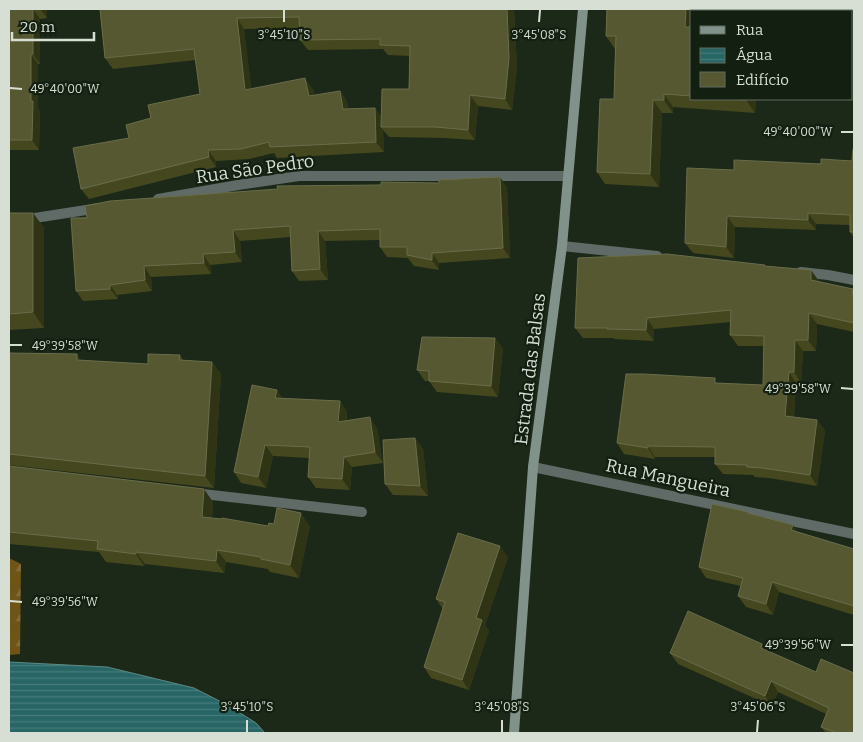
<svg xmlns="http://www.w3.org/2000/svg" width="863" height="742" viewBox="0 0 863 742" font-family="Bitter,serif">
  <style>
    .forest { fill: url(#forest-firs) }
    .water { fill: url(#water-rules); stroke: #5c8a87 }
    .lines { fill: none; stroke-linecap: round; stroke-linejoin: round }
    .street { stroke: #606a66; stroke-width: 10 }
    .secondary { stroke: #81928a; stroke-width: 10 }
    .wall { fill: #45471e; fill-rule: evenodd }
    .shaded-wall { fill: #2e3414 }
    .building { fill: #555831; stroke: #696d4b }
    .ticks { fill: none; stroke: #d7dfd5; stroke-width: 2 }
    .labels { text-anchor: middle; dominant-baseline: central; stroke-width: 4.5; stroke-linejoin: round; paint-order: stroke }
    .street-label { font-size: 18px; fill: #d7dfd5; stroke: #131f10 }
    .ticks-label { font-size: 12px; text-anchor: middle; fill: #d7dfd5; stroke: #131f10; stroke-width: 4.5; stroke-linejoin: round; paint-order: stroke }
  </style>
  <defs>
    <pattern id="forest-firs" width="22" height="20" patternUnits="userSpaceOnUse" patternTransform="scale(1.25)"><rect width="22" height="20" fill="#6f5416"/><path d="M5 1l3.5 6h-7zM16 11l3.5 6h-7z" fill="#836c37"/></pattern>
    <pattern id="water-rules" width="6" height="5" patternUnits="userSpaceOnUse" patternTransform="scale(1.25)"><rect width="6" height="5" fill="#286666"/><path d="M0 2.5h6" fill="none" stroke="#467b7b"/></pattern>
  </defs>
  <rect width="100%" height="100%" fill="#1c2919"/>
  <path class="forest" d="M9 558 21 564 20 654 9 655Z"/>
  <path class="water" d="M9 662 107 667 194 688 229 706 256 723 265 733H9Z"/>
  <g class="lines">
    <g class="street">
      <path d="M158 199 238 185 299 176H568"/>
      <path d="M9 222 99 208"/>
      <path d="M562 246 657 256"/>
      <path d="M801 272 828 275 854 280"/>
      <path d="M533 467 854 534"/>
      <path d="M194 493 362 512"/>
    </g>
    <path class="secondary" d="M514 733 533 467 562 246 583 9"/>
  </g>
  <g class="wall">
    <path d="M9 9H47V18L40 19V64H38V108L40 111 39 150H9Z"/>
    <path d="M100 9H514L517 68 512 110 478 106 475 140 444 138 389 137 383 130 384 152 277 158 274 153 249 159 216 161V167L89 199 81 189 129 138 151 118 200 94 196 60 113 69 105 58ZM300 28V40L308 50 383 49 388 55 410 56 409 89 381 117 375 108 348 109 347 102 340 91 314 95 313 89H251L244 29Z"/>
    <path d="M607 9H695V11H692V99H756L755 113 673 107V113H662L659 187 605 184 597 172 614 99 615 49 606 36Z"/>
    <path d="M854 149V238L850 232V225L816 224V230L735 227 734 258 693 253 685 243 734 170 852 161Z"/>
    <path d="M507 187 510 258 439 263V270L414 266 408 258 387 257 380 247V240L325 241 328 280 299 281 292 271 290 237 240 241 242 262 210 265 211 274 151 277 152 291 117 295 118 299 83 301 76 291 71 218Z"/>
    <path d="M9 213H33L44 228V328L9 330Z"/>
    <path d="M766 266 819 281V282L854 290V332L817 324 816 351H803L801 383H796L794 417 817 420 825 431 817 486 769 478 755 477 753 475 723 474 715 464V457H655V459L624 454 617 443 719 383 763 385 764 346H738L730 335 731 322 654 329V341L614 339V338H583L575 328Z"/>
    <path d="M503 348 498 397 437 392 429 381H425L417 370Z"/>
    <path d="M9 353 81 360 148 364 180 355 183 360 212 362 221 374 214 488 9 465Z"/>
    <path d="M277 390 282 398 340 401 347 412V421L377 428 383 463 352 467 350 490 316 488 308 477 309 458 273 456 266 488 241 483 234 472Z"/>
    <path d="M415 438 423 449 428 496 393 495 385 484Z"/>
    <path d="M9 466 213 502 212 518 268 526 274 524 310 526 299 578 270 572 268 569 226 562 224 573 145 564 144 566 106 562 99 552 9 544Z"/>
    <path d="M749 514 797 532 854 549V615L779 592 773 615 746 607 738 596 741 586 706 578 699 567Z"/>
    <path d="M508 557 485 625 489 631 469 690 431 678 424 667 443 609 436 599Z"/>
    <path d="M767 651 816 672 854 733H826L821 727 826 714 778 692 772 706 678 664 670 653Z"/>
  </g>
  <g class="shaded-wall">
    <path d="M33 9 40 19V64L33 54Z"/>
    <path d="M40 9H47V18Z"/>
    <path d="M507 9H514L517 68 512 110 505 99Z"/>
    <path d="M686 9H695V11H692V37L685 27Z"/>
    <path d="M237 18 244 29 253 101 245 90Z"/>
    <path d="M31 54 38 64V108L40 111 39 150 32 140 31 101Z"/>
    <path d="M305 78 313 89 317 107 309 96Z"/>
    <path d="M340 91 347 102 350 120 343 109Z"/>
    <path d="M664 94 673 107V113L664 100Z"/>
    <path d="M470 95 478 106 475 140 468 130Z"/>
    <path d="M746 99H756L755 113 746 100Z"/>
    <path d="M653 100 662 113 659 187 650 174Z"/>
    <path d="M375 108 383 119 381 127 383 130 384 152 376 142Z"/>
    <path d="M208 150 216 161V167L209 157Z"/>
    <path d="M500 177 507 187 510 258 503 248Z"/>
    <path d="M33 213 44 228V328L33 312Z"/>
    <path d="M808 213 816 224V230L808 220Z"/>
    <path d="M727 216 735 227 734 258 726 247Z"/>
    <path d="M233 230 240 241 242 262 235 252Z"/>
    <path d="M318 231 325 241 328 280 320 269Z"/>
    <path d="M432 253 439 263V270L432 260Z"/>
    <path d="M203 254 210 265 211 274 204 263Z"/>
    <path d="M144 266 151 277 152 291 145 280Z"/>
    <path d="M811 270 819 281 818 291 811 280Z"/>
    <path d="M110 285 117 295 118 299 110 289Z"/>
    <path d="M853 289 854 290V299L852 296Z"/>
    <path d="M809 313 817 324 816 351 808 340Z"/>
    <path d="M647 318 654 329V341L646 330Z"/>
    <path d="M495 338 503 348 498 397 491 386Z"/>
    <path d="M795 340 803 351 801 383 794 372Z"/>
    <path d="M77 354 85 366 77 360Z"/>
    <path d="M212 362 221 374 214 488 205 476Z"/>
    <path d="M789 372 796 383 793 426 785 416Z"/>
    <path d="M277 390 284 401 275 398Z"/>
    <path d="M340 401 347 412 346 433 338 422Z"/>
    <path d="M370 417 377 428 383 463 375 452Z"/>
    <path d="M817 420 825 431 817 486 810 475Z"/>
    <path d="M415 438 423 449 428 496 420 486Z"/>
    <path d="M265 445 273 456 266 488 258 477Z"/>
    <path d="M648 446 655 457V459L648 448Z"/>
    <path d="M344 457 352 467 350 490 342 479Z"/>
    <path d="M204 489 213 502 211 529 202 517Z"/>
    <path d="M301 513 310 526 299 578 290 565Z"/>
    <path d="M793 525 800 536 791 530Z"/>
    <path d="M500 546 508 557 485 625 489 631 469 690 462 680 476 618Z"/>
    <path d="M217 550 226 562 224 573 216 561Z"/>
    <path d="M136 552 145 564 144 566 136 554Z"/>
    <path d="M772 582 779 592 773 615 766 604Z"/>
    <path d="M762 644 770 655 761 648Z"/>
    <path d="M771 681 778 692 772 706 765 696Z"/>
  </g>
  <g class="building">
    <path d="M9 9H35H33V54H31V101H33L32 140H9Z"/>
    <path d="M100 9H507L509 58 505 99 470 95 468 130 436 127H381L382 89H409L410 46 380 45V39L300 40 299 17 237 18 245 90 305 78 309 96 340 91 343 109 375 108 376 142 270 147 269 142 241 149 208 150 209 157 81 189 73 148 129 138 126 125 151 118 148 105 200 94 194 49 105 58Z"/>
    <path d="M607 9H686L685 27H692V96L664 94V100H653L650 174 597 172 600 99H614L616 36H606Z"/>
    <path d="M727 99H746V100Z"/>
    <path d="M853 149H854V232H850V215L808 213V220L727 216 726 247 685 243 687 168 734 170V160L821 164V159L852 161Z"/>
    <path d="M500 177 503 248 432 253V260L407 255V247H380V229L318 231 320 269 292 271 290 226 233 230 235 252 203 254 204 263 144 266 145 280 110 285V289L76 291 71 218H87L85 206 110 201 278 189 277 186 381 185V182L439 183V180Z"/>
    <path d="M9 213H33V312L9 314Z"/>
    <path d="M667 254 765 265 764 266 811 270V280L853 289 852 296H854V323L809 313 808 340H795L794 372H789L785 416 817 420 810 475 762 468 747 467V465L715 464V447L648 446V448L617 443 626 374H644L715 378V383L763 385 764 336 730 335 731 310 647 318 646 330 607 329V328H575L578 258Z"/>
    <path d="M422 337 495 338 491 386 429 381V371L417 370Z"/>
    <path d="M9 353 77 354V360L148 364V354L180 355 179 360 212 362 205 476 9 454Z"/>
    <path d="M252 385 277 390 275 398 340 401 338 422 370 417 375 452 344 457 342 479 308 477 310 447 265 445 258 477 234 472Z"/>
    <path d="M415 438 420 486 385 484 383 440Z"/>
    <path d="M9 466 204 489 202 517 222 519V518L268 526 269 523 274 524 277 508 301 513 290 565 261 559V557L217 550 216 561 136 552V554L97 549 98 541 9 532Z"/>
    <path d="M712 504 748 512V513L793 525 791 530 854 549V606L772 582 766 604 738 596 743 578 699 567Z"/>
    <path d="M458 533 500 546 476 618 482 620 462 680 424 667 445 602 436 599Z"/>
    <path d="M688 611 762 644 761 648 816 672 821 659 854 673V733H837L821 727 829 708 771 681 765 696 670 653Z"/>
  </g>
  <path class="ticks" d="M284 22V10M539 22 540 10M10 88 22 89M841 132H853M10 345H22M841 388 853 389M10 601 22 602M841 645H853M247 732V720M502 732V720M757 732 758 720"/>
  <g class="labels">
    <g class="street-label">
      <text transform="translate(255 169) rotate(-8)">Rua São Pedro</text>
      <text transform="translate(530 369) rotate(-83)">Estrada das Balsas</text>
      <text transform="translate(668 478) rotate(12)">Rua Mangueira</text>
    </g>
  </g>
  <g class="ticks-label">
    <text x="284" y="39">3°45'10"S</text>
    <text x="539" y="39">3°45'08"S</text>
    <text x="65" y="93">49°40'00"W</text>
    <text x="798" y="136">49°40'00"W</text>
    <text x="65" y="350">49°39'58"W</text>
    <text x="798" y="393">49°39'58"W</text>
    <text x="65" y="606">49°39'56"W</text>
    <text x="798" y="649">49°39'56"W</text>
    <text x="247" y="711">3°45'10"S</text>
    <text x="502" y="711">3°45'08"S</text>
    <text x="758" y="711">3°45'06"S</text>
  </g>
  <rect width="863" height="742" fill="none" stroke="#d7dfd5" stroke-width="20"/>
  <rect x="690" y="10" width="162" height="90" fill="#131f10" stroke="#616c5f"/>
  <rect x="700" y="26" width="25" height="8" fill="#81928a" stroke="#616c5f"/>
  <text x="736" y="35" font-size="15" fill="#d7dfd5">Rua</text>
  <rect x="700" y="48" width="25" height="15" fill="url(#water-rules)" stroke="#616c5f"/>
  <text x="736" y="60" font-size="15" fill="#d7dfd5">Água</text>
  <rect x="700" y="72" width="25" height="15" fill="#555831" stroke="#616c5f"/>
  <text x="736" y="85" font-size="15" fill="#d7dfd5">Edifício</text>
  <path d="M12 32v8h82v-8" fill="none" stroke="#d7dfd5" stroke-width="2.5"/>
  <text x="20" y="32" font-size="15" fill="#d7dfd5" stroke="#131f10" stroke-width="4" paint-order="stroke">20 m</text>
</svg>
